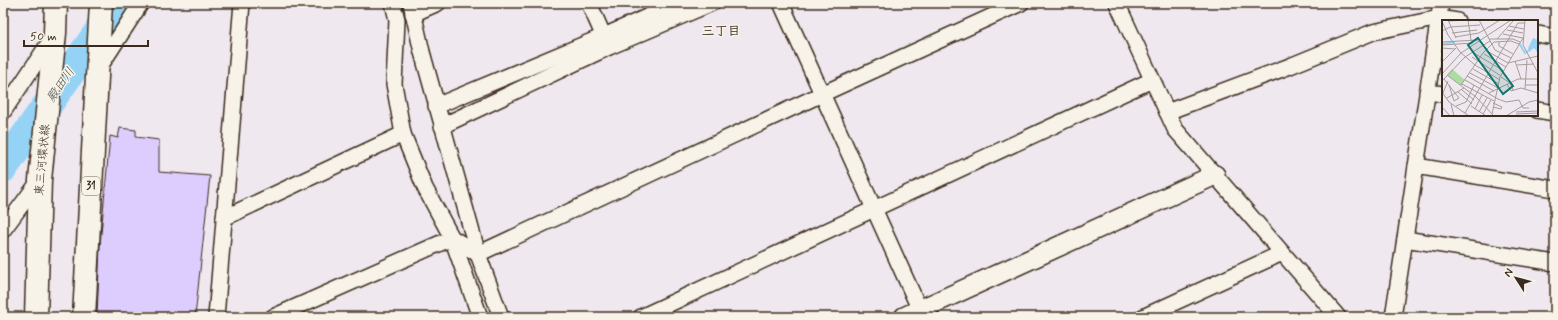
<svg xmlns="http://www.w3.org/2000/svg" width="1558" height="320" viewBox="0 0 1558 320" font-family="Mynerve,'Klee One',sans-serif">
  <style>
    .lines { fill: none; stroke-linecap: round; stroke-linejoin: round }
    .river { stroke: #95d3f6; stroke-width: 30 }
    .building { fill: #ddcdff; stroke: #3b2a1e }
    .minor-casing { stroke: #3b2a1e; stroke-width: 18 }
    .tertiary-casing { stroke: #3b2a1e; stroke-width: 22 }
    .primary-casing { stroke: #3b2a1e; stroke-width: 25 }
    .minor { stroke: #f7f3e8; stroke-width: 15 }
    .tertiary { stroke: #f7f3e8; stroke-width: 19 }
    .primary { stroke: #f7f3e8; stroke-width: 22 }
    .labels { text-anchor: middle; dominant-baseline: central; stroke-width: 3; stroke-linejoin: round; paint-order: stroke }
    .shield { fill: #f7f3e8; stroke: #73665b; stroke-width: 1 }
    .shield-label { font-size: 11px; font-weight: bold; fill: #3b2a1e }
    .street-label { font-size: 12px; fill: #3b2a1e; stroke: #f7f3e8 }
    .neighbourhood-label { font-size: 13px; font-weight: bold; fill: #3b2a1e; stroke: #f7f3e8 }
    .water-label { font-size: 13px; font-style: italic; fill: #525454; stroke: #f7f3e8 }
    .inset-river { fill: none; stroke: #95d3f6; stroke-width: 2 }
    .inset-road { fill: none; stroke: #a79c9b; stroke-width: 1 }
    .view { fill: #0f766e; fill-opacity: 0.15; stroke: #0f766e; stroke-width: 2 }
    .inset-edge { fill: none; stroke: #3b2a1e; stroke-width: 2 }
  </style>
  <rect width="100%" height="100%" fill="#efe8ef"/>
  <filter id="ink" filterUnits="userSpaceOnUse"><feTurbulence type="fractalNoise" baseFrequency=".025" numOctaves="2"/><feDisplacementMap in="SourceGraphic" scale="8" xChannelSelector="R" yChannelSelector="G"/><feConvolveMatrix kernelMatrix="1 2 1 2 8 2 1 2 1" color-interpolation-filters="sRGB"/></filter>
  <g filter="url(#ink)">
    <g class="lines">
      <path class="river" d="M3 168 119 3"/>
    </g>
    <path class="building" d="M120 128 136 130V137L159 140V172L210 176 195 317H97L100 245 110 136 118 138Z"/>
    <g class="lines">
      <defs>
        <g id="minor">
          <path d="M393 3 397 20 394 84 403 134 425 188 452 238 480 317"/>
          <path d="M411 3 422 52 478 254 501 317"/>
          <path d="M589 3 608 46"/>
          <path d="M781 3 923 317"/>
          <path d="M1117 3 1175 129 1338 317"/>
          <path d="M413 14 438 3"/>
          <path d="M1537 34 1555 37"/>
          <path d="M99 68 141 3"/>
          <path d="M1427 92 1443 94"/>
          <path d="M436 106 604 36 678 3"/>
          <path d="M1537 110 1555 113"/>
          <path d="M3 112 53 37"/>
          <path d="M1167 112 1290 66 1373 32 1439 18 1457 21"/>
          <path d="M442 126 609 47 712 3"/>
          <path d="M1416 166 1555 189"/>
          <path d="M224 218 403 134"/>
          <path d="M3 230 40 180"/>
          <path d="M1405 239 1555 263"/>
          <path d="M216 317 242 3"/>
          <path d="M273 317 452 238 478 254 822 94 1021 3"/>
          <path d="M641 317 1152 80"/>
          <path d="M1143 317 1282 253"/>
          <path d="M1393 317 1441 3"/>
        </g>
        <path id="tertiary" d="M904 317 1215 175"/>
        <g id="primary">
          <path d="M36 317 40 180 55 33 56 3"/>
          <path d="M84 317 101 3"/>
        </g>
      </defs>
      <use href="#minor" class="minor-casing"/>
      <use href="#tertiary" class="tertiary-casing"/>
      <use href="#primary" class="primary-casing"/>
      <use href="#minor" class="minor"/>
      <use href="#tertiary" class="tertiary"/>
      <use href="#primary" class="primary"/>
    </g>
  </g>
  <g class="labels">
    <rect class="shield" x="82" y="177" width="18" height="18" rx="3"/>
    <g class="shield-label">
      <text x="91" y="186">31</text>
    </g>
    <g class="street-label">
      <text transform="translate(43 160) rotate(-85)">東三河環状線</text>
    </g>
    <g class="neighbourhood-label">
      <text x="721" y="31">三丁目</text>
    </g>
    <g class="water-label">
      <text transform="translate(61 85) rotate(-55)">殿田川</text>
    </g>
  </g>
  <g transform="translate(1442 20)">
    <rect width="96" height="96" fill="#efe8ef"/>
    <path d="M10 49 23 60 19 65 5 55Z" fill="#a8dea1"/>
    <path d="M91 18 96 20V33L92 28 87 32 86 28Z" fill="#95d3f6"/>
    <path class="inset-river" d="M77 23 83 33 89 29M0 24 13 22"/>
    <path class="inset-road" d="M6 0 14 18M26 0 29 20M37 0 53 30 69 38M83 0 81 25 96 53M0 1 6 15 18 32 33 45 58 60M6 1 26 0M67 6 82 9M65 10 81 13M0 11 8 7 38 5M10 13 35 10M61 14 81 18M13 17 37 13 58 0M47 19H71L78 22M55 19 72 0M0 22 36 20M57 22V26L71 34M0 25 31 23M0 28 13 29M45 31 66 43 96 36M30 32 62 51M42 34 64 47M30 37 59 56M73 41 79 59M0 42 14 28M75 45 92 44M31 49 57 64M28 53 56 68M0 54 19 33 69 0M5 55 34 77 51 95M25 56 52 71M59 57 68 63 71 70M2 59 17 78 12 81M23 60 56 79 64 82 77 80 81 88H87M0 61 23 37 48 21M20 64 52 81M65 64 69 71 79 68 96 73M7 65 12 81M19 65 41 33 52 22 69 21 77 24M83 65H96M83 69 85 40M20 70 32 80M0 72 7 82 27 96M16 72 30 84M1 73 6 61M47 73 76 59H96M5 78 22 68M9 84 12 96M14 86 24 82 32 65M29 86 44 96M0 87 8 96M51 87 59 89 60 87 51 83M33 89 40 75M37 92 45 78M74 92 96 91M23 93 76 3H83M41 94 49 80M50 94 58 57 81 18M74 94 96 93M64 96 87 82 96 80"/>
    <path class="view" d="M36 18 71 66 61 74 26 25Z"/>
    <rect width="96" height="96" class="inset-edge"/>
  </g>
  <rect width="1558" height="320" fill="none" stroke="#f7f3e8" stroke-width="16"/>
  <rect x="8" y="8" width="1542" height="304" fill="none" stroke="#3b2a1e" stroke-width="1.5" filter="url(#ink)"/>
  <g transform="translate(1516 278) rotate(306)" stroke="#f7f3e8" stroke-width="3" paint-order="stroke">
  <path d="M0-3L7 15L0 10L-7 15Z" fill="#3b2a1e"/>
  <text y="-6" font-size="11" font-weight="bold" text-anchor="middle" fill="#3b2a1e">N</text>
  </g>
  <path d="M24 40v6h124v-6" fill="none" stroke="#3b2a1e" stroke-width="2"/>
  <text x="30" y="40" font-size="12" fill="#3b2a1e" stroke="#f7f3e8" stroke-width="3" paint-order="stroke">50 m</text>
</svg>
